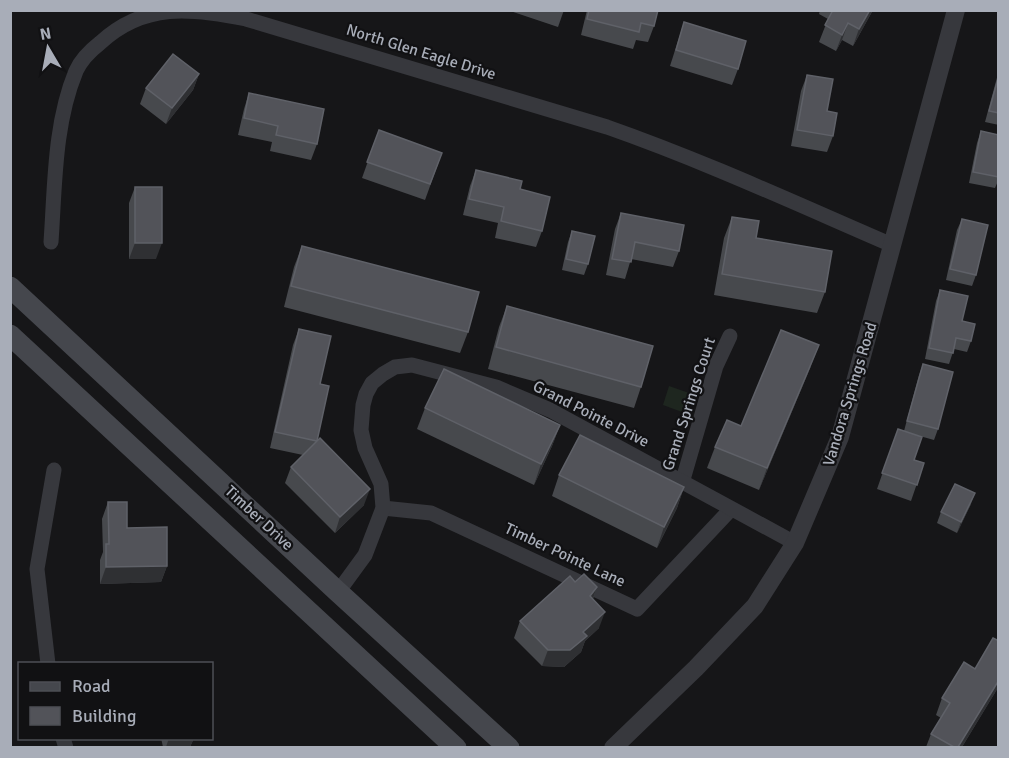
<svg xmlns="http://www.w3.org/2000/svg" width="1009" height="758" viewBox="0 0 1009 758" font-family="Signika,sans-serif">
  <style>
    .green { fill: #1e261f }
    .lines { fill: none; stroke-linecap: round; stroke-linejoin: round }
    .minor { stroke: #37383d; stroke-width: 15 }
    .tertiary { stroke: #37383d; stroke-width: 18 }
    .secondary { stroke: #45474d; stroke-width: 21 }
    .wall { fill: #47494d }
    .shaded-wall { fill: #2f3033 }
    .building { fill: #525359; stroke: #5f6168; stroke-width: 1.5 }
    .labels { text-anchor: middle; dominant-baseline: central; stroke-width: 4.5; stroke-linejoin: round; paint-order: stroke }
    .street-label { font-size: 16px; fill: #a8adb8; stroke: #111113 }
  </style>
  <rect width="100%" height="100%" fill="#161618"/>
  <path class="green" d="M669 386 689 393 682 412 663 405Z"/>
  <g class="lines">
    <g class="minor">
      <path d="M51 242C55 186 54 124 76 71 81 60 91 50 100 43 144 2 192 8 246 19L607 127C704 161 797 204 892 245"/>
      <path d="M682 483 716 366 730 336"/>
      <path d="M383 508 431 513 637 609 731 509"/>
      <path d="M338 592 365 555 383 508 381 484 365 448 361 430 363 405 366 394 372 383 383 374 395 367 412 365 496 387 550 410 795 543"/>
      <path d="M48 664 37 569 54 470"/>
      <path d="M63 738 66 748"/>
    </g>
    <path class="tertiary" d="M613 748 696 668 755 606 795 543 840 437 956 10"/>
    <g class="secondary">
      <path d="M10 287 338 592 509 748"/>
      <path d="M10 335 456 748"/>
    </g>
  </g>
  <g class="wall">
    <path d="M507 10H564L558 27Z"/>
    <path d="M587 10H658L654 26 648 42 636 40 633 49 581 35Z"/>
    <path d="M820 10H873L853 46 842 40 836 51 819 42 828 19 819 14Z"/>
    <path d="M684 22 738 69 732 85 670 66Z"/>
    <path d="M999 70V125L985 122Z"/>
    <path d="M199 74 193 90 166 124 140 104 146 88Z"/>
    <path d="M807 75 827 111 833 136 827 152 791 146 801 91Z"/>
    <path d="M249 93 317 144 311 160 270 151 272 142 238 135 244 109Z"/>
    <path d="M379 130 442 153 425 200 362 178Z"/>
    <path d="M981 131 999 135V179L995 188 969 183 977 143Z"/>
    <path d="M476 170 520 189 542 231 536 247 495 238 498 223 463 215 470 186Z"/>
    <path d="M135 187 156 259H129V203Z"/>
    <path d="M621 213 679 251 673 267 631 259 625 279 606 275 615 229Z"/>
    <path d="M732 217 756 238 825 292 817 313 714 295 724 238Z"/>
    <path d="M962 219 976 275 972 286 946 280 957 230Z"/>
    <path d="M572 231 588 264 584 275 562 270 568 242Z"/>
    <path d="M302 246 468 332 460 353 284 307 294 267Z"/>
    <path d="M940 290 962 321 971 341 967 352 954 349 949 364 925 359 936 301Z"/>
    <path d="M507 306 641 387 634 408 488 369 499 327Z"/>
    <path d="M299 329 320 384 329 386 316 442 364 505 335 533 285 483 291 467 303 455 270 448 293 345Z"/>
    <path d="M923 364 938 429 934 440 916 435 914 460 924 463 911 501 877 489 898 429 904 431 919 375Z"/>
    <path d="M811 366 759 490 707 468 715 447Z"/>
    <path d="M425 408 560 425 552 446 534 485 417 429Z"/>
    <path d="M559 475 684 487 677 508 657 548 552 496Z"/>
    <path d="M108 502 127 528 167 566 161 582 100 584V560L103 552 102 519Z"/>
    <path d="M971 504 957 533 937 523 941 512Z"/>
    <path d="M575 582 597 587 593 599 599 628 585 641 581 652 564 667 542 666 514 638 520 621Z"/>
    <path d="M999 641V686L962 747H926L931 734 941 718 936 715 942 698 975 669Z"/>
    <path d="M161 738H194L190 747H163Z"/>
  </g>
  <g class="shaded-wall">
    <path d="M870 10H873L853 46 859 29Z"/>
    <path d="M848 23 842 40 836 51 842 35Z"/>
    <path d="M199 74 193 90 166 124 172 108Z"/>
    <path d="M135 243H162L156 259H129Z"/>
    <path d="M819 345 811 366 759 490 767 468Z"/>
    <path d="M560 425 552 446 534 485 541 464Z"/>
    <path d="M684 487 677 508 657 548 664 527Z"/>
    <path d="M370 489 364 505 335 533 340 517Z"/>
    <path d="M975 493 971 504 957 533 961 522Z"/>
    <path d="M167 566 161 582 100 584 106 567Z"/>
    <path d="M597 587 591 604 590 596Z"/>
    <path d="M605 612 599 628 585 641 581 652 564 667 542 666 548 650 583 632Z"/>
    <path d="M999 680V686L962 747H958Z"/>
    <path d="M169 738H194L190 747H166Z"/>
  </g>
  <g class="building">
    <path d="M589 10H658L654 26 641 23 639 32 587 19Z"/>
    <path d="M833 10H870L859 29 848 23 842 35 825 25Z"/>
    <path d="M684 22 746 41 738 69 676 50Z"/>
    <path d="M173 54 199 74 172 108 146 88Z"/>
    <path d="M807 75 833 79 827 111 837 113 833 136 797 130Z"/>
    <path d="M999 75V113L989 111Z"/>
    <path d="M249 93 324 109 317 144 276 135 278 126 244 118Z"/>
    <path d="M379 130 442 153 430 184 367 162Z"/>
    <path d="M981 131 999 135V177L973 172Z"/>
    <path d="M476 170 522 181 520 189 550 197 542 231 501 221 504 207 469 199Z"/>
    <rect x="135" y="187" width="27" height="56"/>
    <path d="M621 213 684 225 679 251 635 242 631 262 612 259Z"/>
    <path d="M732 217 759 221 756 238 832 251 825 292 722 274Z"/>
    <path d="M962 219 988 225 976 275 950 269Z"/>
    <path d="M572 231 595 236 588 264 566 259Z"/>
    <path d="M302 246 479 292 468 332 291 286Z"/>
    <path d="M940 290 968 296 962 321 975 324 971 341 956 338 953 353 929 348Z"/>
    <path d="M507 306 653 346 641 387 496 347Z"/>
    <path d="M299 329 331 336 320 384 329 386 317 441 275 432Z"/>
    <path d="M781 330 819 345 767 468 715 447 727 420 741 426Z"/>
    <path d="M923 364 953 372 938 429 907 421Z"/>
    <path d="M444 369 560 425 541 464 425 408Z"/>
    <path d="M898 429 922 437 914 460 924 463 917 485 882 473Z"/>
    <path d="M580 435 684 487 664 527 559 475Z"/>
    <path d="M320 438 370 489 340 517 291 467Z"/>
    <path d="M955 484 975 493 961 522 941 512Z"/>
    <path d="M108 502H127V528L167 527V566L106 567V544H109Z"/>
    <path d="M584 574 597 587 590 596 605 612 583 632 587 636 570 650H548L520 621 570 576 575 582Z"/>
    <path d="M993 638 999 641V680L958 747H954L931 734 950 703 942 698 964 662 975 669Z"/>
  </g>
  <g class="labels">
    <g class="street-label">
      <text transform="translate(421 52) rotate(17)">North Glen Eagle Drive</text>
      <text transform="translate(850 394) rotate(-73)">Vandora Springs Road</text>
      <text transform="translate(689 404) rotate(-72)">Grand Springs Court</text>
      <text transform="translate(591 414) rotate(27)">Grand Pointe Drive</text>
      <text transform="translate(259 518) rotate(43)">Timber Drive</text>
      <text transform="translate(565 555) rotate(25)">Timber Pointe Lane</text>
    </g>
  </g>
  <rect width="1009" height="758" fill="none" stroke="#a8adb8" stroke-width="24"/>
  <rect x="18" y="662" width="195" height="78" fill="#111113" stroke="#4d4f55" stroke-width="1.5"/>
  <rect x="30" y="682" width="30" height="9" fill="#45474d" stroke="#4d4f55" stroke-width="1.5"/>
  <text x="72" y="692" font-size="18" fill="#a8adb8">Road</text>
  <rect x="30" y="707" width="30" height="18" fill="#525359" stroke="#4d4f55" stroke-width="1.5"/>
  <text x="72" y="722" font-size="18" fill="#a8adb8">Building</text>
  <g transform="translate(48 48) rotate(350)" stroke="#111113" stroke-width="4.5" paint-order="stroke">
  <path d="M0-4.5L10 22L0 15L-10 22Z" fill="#a8adb8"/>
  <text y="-9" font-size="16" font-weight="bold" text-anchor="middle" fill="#a8adb8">N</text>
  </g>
</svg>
